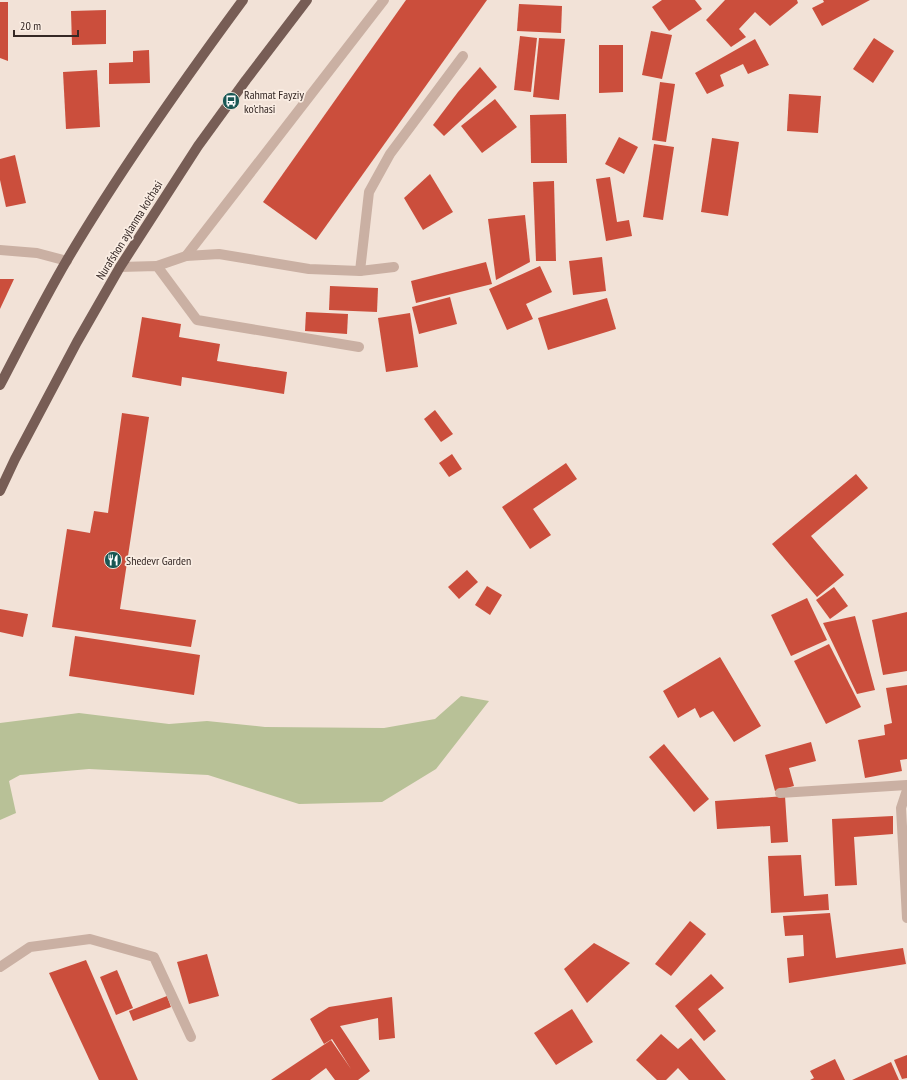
<svg xmlns="http://www.w3.org/2000/svg" width="907" height="1080" viewBox="0 0 907 1080" font-family="'PT Sans Narrow',sans-serif">
  <style>
    .green { fill: #b8c197 }
    .building { fill: #cb4e3c }
    .lines { fill: none; stroke-linecap: round; stroke-linejoin: round }
    .service { stroke: #cab0a3; stroke-width: 10 }
    .tertiary { stroke: #cab0a3; stroke-width: 10 }
    .primary { stroke: #775d55; stroke-width: 10 }
    .labels { text-anchor: middle; dominant-baseline: central; stroke-width: 3.5; stroke-linejoin: round; paint-order: stroke }
    .poi-label { font-size: 12px; fill: #352825; stroke: #faede3; text-anchor: start }
    .street-label { font-size: 12px; fill: #352825; stroke: #faede3 }
  </style>
  <rect width="100%" height="100%" fill="#f2e2d7"/>
  <path class="green" d="M461 696 489 701 436 769 382 802 299 804 208 775 89 769 20 775 9 781 16 813 0 820V723L79 713 169 724 207 721 265 727 384 728 435 719Z"/>
  <g class="building">
    <path d="M406 0H487L316 240 263 202Z"/>
    <path d="M662 0H695L702 9 669 31 652 7Z"/>
    <path d="M725 0H797L798 3 770 26 755 12 739 29 746 37 731 47 706 20Z"/>
    <path d="M823 0H870L822 26 812 8 824 2Z"/>
    <path d="M0 2H8V61L0 58Z"/>
    <path d="M519 4 562 6 561 33 517 31Z"/>
    <path d="M106 10V44L72 45 71 11Z"/>
    <path d="M651 31 672 35 662 79 642 75Z"/>
    <path d="M520 36 537 38 531 92 514 90Z"/>
    <path d="M539 38 565 39 559 100 533 97Z"/>
    <path d="M874 38 894 51 873 83 853 69Z"/>
    <path d="M755 39 769 65 748 74 743 64 720 75 724 86 707 94 695 73Z"/>
    <path d="M599 45H623V92L599 93Z"/>
    <path d="M149 50 150 83 109 84V63L133 62V51Z"/>
    <path d="M480 67 497 87 444 136 433 125 458 92Z"/>
    <path d="M97 70 100 127 66 129 63 72Z"/>
    <path d="M660 82 675 84 666 142 652 140Z"/>
    <path d="M789 94 821 96 818 133 787 131Z"/>
    <path d="M495 99 517 127 482 153 461 126Z"/>
    <path d="M566 114 567 163H531L530 115Z"/>
    <path d="M619 137 638 147 624 174 605 164Z"/>
    <path d="M712 138 739 142 728 216 701 212Z"/>
    <path d="M654 144 674 147 663 220 643 217Z"/>
    <path d="M15 155 26 203 6 207 0 180V159Z"/>
    <path d="M430 174 453 212 423 230 404 198Z"/>
    <path d="M610 177 617 222 629 220 632 236 606 241 596 179Z"/>
    <path d="M554 181 556 261H536L533 182Z"/>
    <path d="M525 215 530 262 496 280 488 219Z"/>
    <path d="M602 257 606 291 573 295 569 261Z"/>
    <path d="M486 262 492 284 416 303 411 281Z"/>
    <path d="M540 266 552 292 526 304 533 319 507 330 489 289Z"/>
    <path d="M0 279H14L0 309Z"/>
    <path d="M330 286 378 288 377 312 329 310Z"/>
    <path d="M450 297 457 324 419 334 412 307Z"/>
    <path d="M607 298 616 329 548 350 538 318Z"/>
    <path d="M306 312 348 314 347 334 305 331Z"/>
    <path d="M410 313 418 367 386 372 378 318Z"/>
    <path d="M142 317 181 324 179 337 220 344 217 361 287 372 284 394 182 377 181 386 132 377Z"/>
    <path d="M435 410 453 434 441 442 424 419Z"/>
    <path d="M122 413 149 417 120 609 196 620 191 647 52 627 67 529 90 533 94 511 108 513Z"/>
    <path d="M452 454 462 469 449 477 439 463Z"/>
    <path d="M566 463 577 479 533 509 551 535 530 549 502 507Z"/>
    <path d="M856 474 868 488 811 536 844 575 817 597 772 544Z"/>
    <path d="M467 570 478 582 459 599 448 587Z"/>
    <path d="M487 586 502 595 490 615 475 605Z"/>
    <path d="M834 587 848 606 830 619 816 600Z"/>
    <path d="M807 598 827 640 791 656 771 615Z"/>
    <path d="M0 609 28 614 23 637 0 632Z"/>
    <path d="M907 612V671L883 675 872 620Z"/>
    <path d="M855 616 875 690 857 694 823 623Z"/>
    <path d="M75 636 200 655 194 695 69 676Z"/>
    <path d="M829 644 861 707 826 724 794 661Z"/>
    <path d="M720 657 761 726 734 742 713 711 700 718 695 708 678 718 663 691Z"/>
    <path d="M907 685V759L900 760 902 771 865 778 858 740 885 735 884 725 892 723 886 688Z"/>
    <path d="M811 742 816 761 789 768 794 786 775 791 765 755Z"/>
    <path d="M664 744 709 799 694 812 649 757Z"/>
    <path d="M785 796 788 842 771 843 770 826 717 829 715 801Z"/>
    <path d="M893 816V834L854 837 857 885 835 886 832 819Z"/>
    <path d="M801 855 804 896 828 894 829 910 771 913 768 856Z"/>
    <path d="M830 913 836 958 903 948 906 964 789 983 787 958 804 956 803 935 785 936 783 916Z"/>
    <path d="M690 921 706 934 671 976 655 964Z"/>
    <path d="M594 943 630 963 587 1003 564 969Z"/>
    <path d="M207 954 219 996 189 1004 177 962Z"/>
    <path d="M86 960 138 1080H99L49 973Z"/>
    <path d="M117 970 133 1008 116 1015 100 977Z"/>
    <path d="M711 974 724 988 698 1009 716 1031 704 1041 675 1006Z"/>
    <path d="M167 996 171 1007 133 1021 129 1011Z"/>
    <path d="M392 997 395 1038 379 1040 378 1018 340 1026 370 1071 358 1080H335L326 1068 310 1080H271L331 1040 351 1069 332 1039 324 1044 310 1019 329 1007Z"/>
    <path d="M572 1009 593 1042 556 1065 534 1033Z"/>
    <path d="M661 1034 678 1049 691 1038 726 1080H689L678 1068 666 1080H657L636 1060Z"/>
    <path d="M907 1055V1078L902 1079 894 1060Z"/>
    <path d="M835 1059 845 1080H810L814 1078 810 1071Z"/>
    <path d="M891 1062 899 1080H852Z"/>
  </g>
  <g class="lines">
    <g class="service">
      <path d="M186 256 384 0"/>
      <path d="M157 266 186 256 219 254 309 269 360 271 394 267"/>
      <path d="M120 267 157 266 197 320 359 347"/>
      <path d="M360 271 369 192 390 154 463 56"/>
      <path d="M907 790 901 808 907 918"/>
      <path d="M780 793 907 785"/>
      <path d="M0 967 30 947 90 939 154 957 191 1037"/>
    </g>
    <path class="tertiary" d="M0 250 37 253 67 261"/>
    <g class="primary">
      <path d="M0 385C22 343 43 301 67 260 120 170 181 84 243 0"/>
      <path d="M0 491 15 459 77 342 120 267 198 146 246 80 307 0"/>
    </g>
  </g>
  <defs>
    <symbol id="bus-disc" viewBox="-11 -11 22 22"><circle r="9.5" fill="#195754" stroke="#faede3"/><path d="M-5-6H5V4H4V6H2V4H-2V6H-4V4H-5ZM-3.5-4V0h7V-4ZM-3.5 1.2v1.5H-2V1.2ZM2 1.2v1.5H3.5V1.2Z" fill="#fff"/></symbol>
    <symbol id="restaurant-disc" viewBox="-11 -11 22 22"><circle r="9.5" fill="#195754" stroke="#faede3"/><path d="M-5-6h1v4h1v-4h1v4h1v-4h1v5L-1.5 .5V6h-2V.5L-5-1ZM5-6V6H3V1.5H1.5Q1.5-4 5-6Z" fill="#fff"/></symbol>
  </defs>
  <g fill-rule="evenodd">
    <use href="#bus-disc" x="221" y="91" width="20" height="20"/>
    <use href="#restaurant-disc" x="103" y="550" width="20" height="20"/>
  </g>
  <g class="labels">
    <g class="poi-label">
      <text x="244" y="94">Rahmat Fayziy<tspan x="244" dy="14">ko'chasi</tspan></text>
      <text x="126" y="560">Shedevr Garden</text>
    </g>
    <g class="street-label">
      <text transform="translate(129 230) rotate(-58)">Nurafshon aylanma ko'chasi</text>
    </g>
  </g>
  <path d="M14 30v6h64v-6" fill="none" stroke="#352825" stroke-width="2"/>
  <text x="20" y="30" font-size="12" fill="#352825" stroke="#faede3" stroke-width="3" paint-order="stroke">20 m</text>
</svg>
